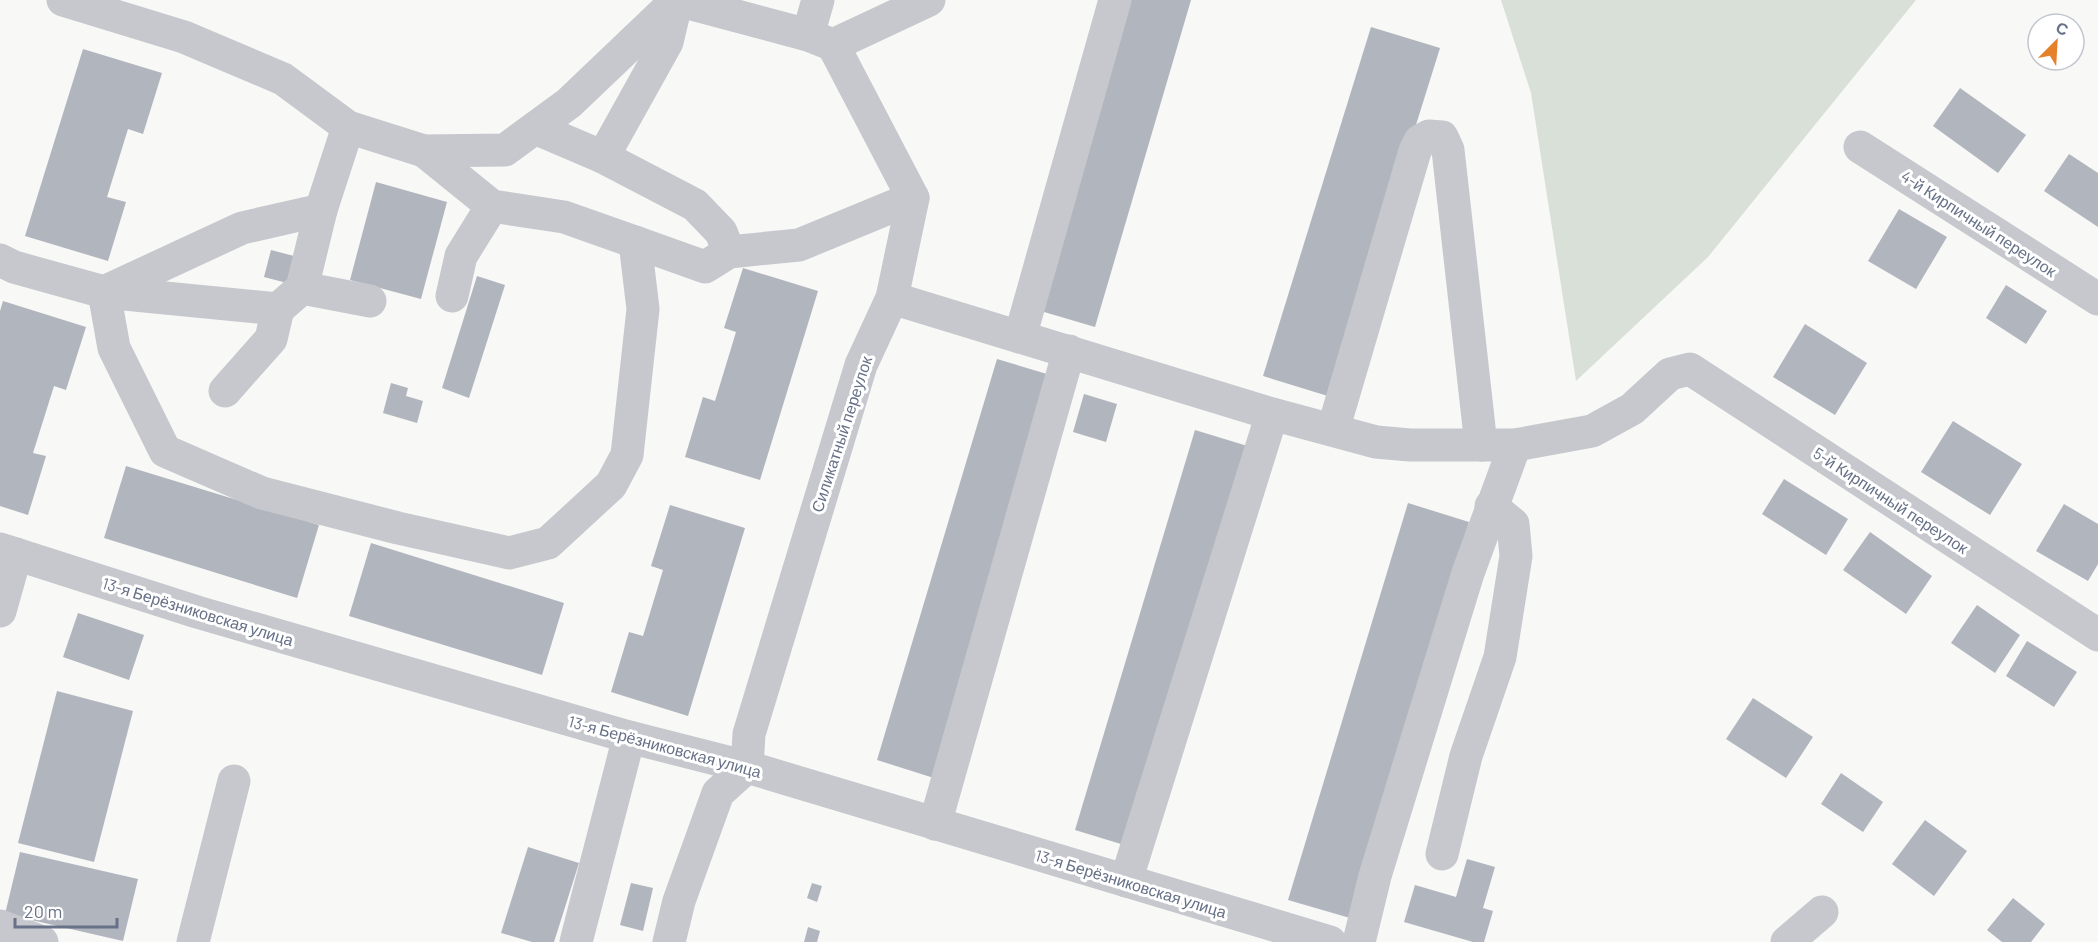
<svg xmlns="http://www.w3.org/2000/svg" width="2098" height="942" viewBox="0 0 2098 942" font-family="Barlow,sans-serif">
  <style>
    .green { fill: #d8e0d7 }
    .building { fill: #b1b5be }
    .lines { fill: none; stroke-linecap: round; stroke-linejoin: round }
    .minor { stroke: #c6c8cd; stroke-width: 33 }
    .labels { text-anchor: middle; dominant-baseline: central; stroke-width: 6; stroke-linejoin: round; paint-order: stroke }
    .street-label { font-size: 16px; fill: #677187; stroke: #fff }
  </style>
  <rect width="100%" height="100%" fill="#f8f8f6"/>
  <path class="green" d="M1501 0H1916L1708 257 1576 381 1531 93Z"/>
  <g class="building">
    <path d="M1125 0H1191L1095 327 1034 309Z"/>
    <path d="M1371 27 1440 48 1331 397 1263 376Z"/>
    <path d="M83 49 162 73 143 134 128 129 107 197 126 202 108 261 25 236Z"/>
    <path d="M1960 88 2026 135 1998 173 1933 126Z"/>
    <path d="M2069 154 2098 173V227L2044 191Z"/>
    <path d="M376 182 447 202 421 299 350 280Z"/>
    <path d="M1899 209 1947 237 1916 289 1868 261Z"/>
    <path d="M271 250 294 256 287 283 264 277Z"/>
    <path d="M743 268 818 291 760 480 685 457 703 397 715 401 736 332 724 328Z"/>
    <path d="M477 276 505 285 469 398 442 388Z"/>
    <path d="M2006 285 2047 311 2026 344 1986 318Z"/>
    <path d="M3 301 86 327 66 390 54 386 33 453 46 456 28 515 0 506V311Z"/>
    <path d="M1805 324 1867 363 1835 415 1773 377Z"/>
    <path d="M997 359 1057 377 937 779 877 760Z"/>
    <path d="M391 383 408 388 406 396 423 401 417 423 383 413Z"/>
    <path d="M1084 394 1117 404 1106 442 1073 432Z"/>
    <path d="M1953 421 2022 464 1990 515 1921 472Z"/>
    <path d="M1195 430 1254 448 1134 848 1075 830Z"/>
    <path d="M126 466 319 525 297 598 104 538Z"/>
    <path d="M1784 479 1848 519 1826 555 1762 514Z"/>
    <path d="M1408 503 1469 522 1350 918 1288 900Z"/>
    <path d="M2064 504 2098 524V564L2088 581 2036 551Z"/>
    <path d="M670 505 745 528 688 716 611 692 629 632 643 636 663 570 651 566Z"/>
    <path d="M1870 532 1932 576 1906 614 1843 570Z"/>
    <path d="M371 543 564 603 542 675 349 616Z"/>
    <path d="M1977 605 2020 635 1995 673 1951 643Z"/>
    <path d="M78 613 144 635 129 680 63 657Z"/>
    <path d="M2027 641 2077 672 2054 707 2006 676Z"/>
    <path d="M57 691 133 711 94 862 18 843Z"/>
    <path d="M1753 698 1813 737 1786 778 1726 739Z"/>
    <path d="M1841 773 1883 802 1863 832 1821 804Z"/>
    <path d="M1925 820 1967 851 1934 896 1892 864Z"/>
    <path d="M528 847 579 863 554 942H532L501 933Z"/>
    <path d="M20 852 138 879 123 941 5 914Z"/>
    <path d="M1467 859 1495 867 1483 908 1493 911 1484 942H1473L1404 922 1415 885 1456 897Z"/>
    <path d="M631 883 653 888 643 931 620 925Z"/>
    <path d="M812 883 822 886 817 902 807 898Z"/>
    <path d="M2013 898 2045 924 2031 942H2002L1987 930Z"/>
    <path d="M808 927 820 931 817 942H804Z"/>
  </g>
  <g class="lines">
    <g class="minor">
      <path d="M63 0 184 37 283 79 348 127 321 210"/>
      <path d="M677 0 808 35 833 45"/>
      <path d="M808 35 818 0"/>
      <path d="M348 127 424 151 505 150 569 103 677 0"/>
      <path d="M535 128 603 157 695 205 721 232 729 252"/>
      <path d="M1860 147 2098 299"/>
      <path d="M424 151 492 206 564 217 635 242"/>
      <path d="M603 157 667 42 677 0"/>
      <path d="M321 210 302 288 278 309 104 292 242 228Z"/>
      <path d="M0 260 14 267 104 292 114 348 165 451 262 493 398 528 509 553 548 543 611 485 627 455 643 309 635 242 705 267 729 252 799 245 913 198"/>
      <path d="M302 288 370 301"/>
      <path d="M452 296 461 256 492 206"/>
      <path d="M892 298 1272 414 1376 442 1410 445H1515L1592 431 1632 409 1670 374 1690 369 2098 635"/>
      <path d="M1020 337 1115 0"/>
      <path d="M225 391 271 339 278 309"/>
      <path d="M1333 430 1415 151 1420 141 1429 136 1442 137 1448 150 1481 445"/>
      <path d="M0 549 197 612 629 737 747 767 1330 942"/>
      <path d="M0 611 16 554"/>
      <path d="M935 824 1069 351"/>
      <path d="M1442 854 1466 756 1500 657 1516 556 1513 524 1491 506"/>
      <path d="M1126 881 1272 414"/>
      <path d="M0 926 42 942"/>
      <path d="M193 942 234 781"/>
      <path d="M576 942 629 737"/>
      <path d="M669 942 679 901 718 793 747 767 749 734 861 365 892 298 913 198 833 45 929 0"/>
      <path d="M1359 942 1375 876 1468 573 1515 445"/>
      <path d="M1787 942 1822 912"/>
    </g>
  </g>
  <g class="labels">
    <g class="street-label">
      <text transform="translate(1979 223) rotate(33)">4-й Кирпичный переулок</text>
      <text transform="translate(841 434) rotate(-72)">Силикатный переулок</text>
      <text transform="translate(1891 500) rotate(33)">5-й Кирпичный переулок</text>
      <text transform="translate(198 611) rotate(17)">13-я Берёзниковская улица</text>
      <text transform="translate(665 746) rotate(15)">13-я Берёзниковская улица</text>
      <text transform="translate(1131 883) rotate(17)">13-я Берёзниковская улица</text>
    </g>
  </g>
  <g transform="translate(2056 42) rotate(24)"><circle r="28" fill="#ffffff" stroke="#c2c6cf" stroke-width="1.5"/>
  <path d="M0-4.5L10 22L0 15L-10 22Z" fill="#e4812a"/>
  <text y="-9" font-size="16" font-weight="bold" text-anchor="middle" fill="#677187">С</text>
  </g>
  <path d="M15 918v9h102v-9" fill="none" stroke="#677187" stroke-width="3"/>
  <text x="24" y="918" font-size="18" fill="#677187" stroke="#ffffff" stroke-width="4.5" paint-order="stroke">20 m</text>
</svg>
